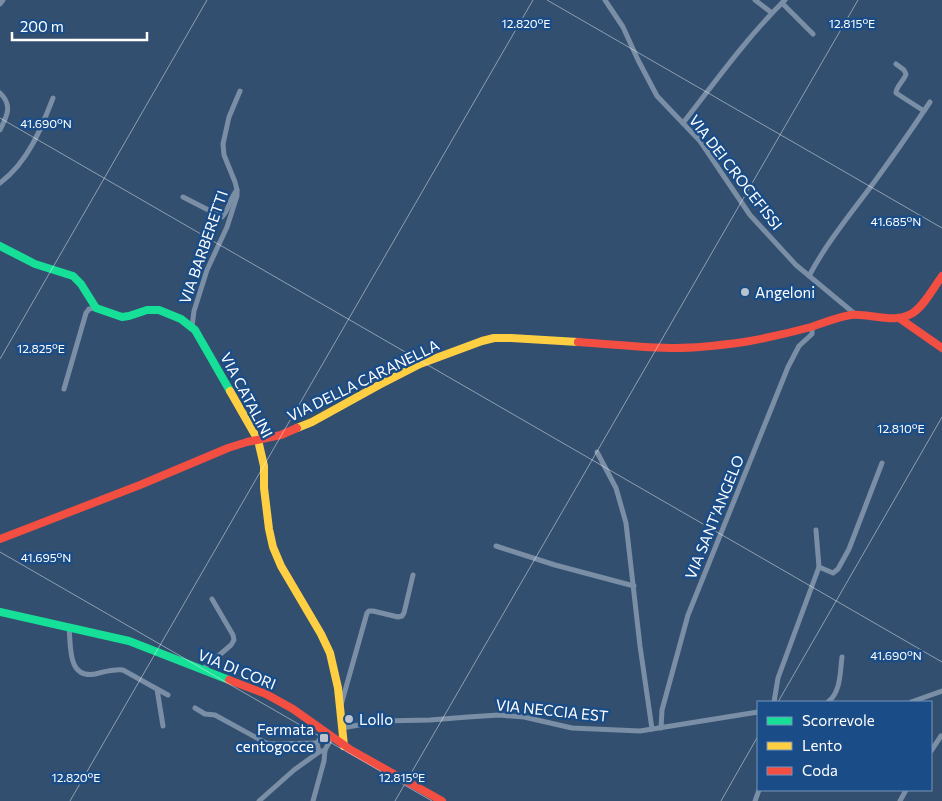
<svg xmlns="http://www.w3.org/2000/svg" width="942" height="801" viewBox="0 0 942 801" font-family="Commissioner,sans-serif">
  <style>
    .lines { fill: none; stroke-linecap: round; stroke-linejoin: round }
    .street { stroke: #7a8ea5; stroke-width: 5 }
    .fast { stroke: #16e098; stroke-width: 8 }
    .slow { stroke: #ffcf43; stroke-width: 8 }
    .jam { stroke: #f24e42; stroke-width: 8 }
    .ticks { fill: none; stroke: #fff; stroke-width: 1; stroke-opacity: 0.45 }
    .poi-dot { fill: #b8c1cd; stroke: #1a4d88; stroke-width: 2 }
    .labels { text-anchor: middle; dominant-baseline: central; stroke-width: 5; stroke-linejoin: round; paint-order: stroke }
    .street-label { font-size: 15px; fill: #fff; stroke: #1a4d88 }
    .poi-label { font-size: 15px; fill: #fff; stroke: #1a4d88; text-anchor: start }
    .ticks-label { font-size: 12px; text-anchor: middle; fill: #fff; stroke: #1a4d88; stroke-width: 5; stroke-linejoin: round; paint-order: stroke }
  </style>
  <rect width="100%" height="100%" fill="#334f6f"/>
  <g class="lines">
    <g class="street">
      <path d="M605 0 623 27 638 60 657 96 700 141 750 215 796 265 855 314"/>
      <path d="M755 0 772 13"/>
      <path d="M782 3 813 34"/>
      <path d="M0 4 3 0"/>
      <path d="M896 64 904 70 906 74C904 81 896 86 896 93L924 111"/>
      <path d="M0 93C13 105 7 116 0 130"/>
      <path d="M683 123C716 81 747 37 785 0"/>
      <path d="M0 183C28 162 41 129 53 98"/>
      <path d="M183 197 222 217C229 210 230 198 237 190"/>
      <path d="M809 276C827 242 852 212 875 181 894 155 912 129 930 102"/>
      <path d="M192 327 194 311 207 270 227 227 237 196V190L235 182 224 155 223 144 229 117 240 91"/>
      <path d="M64 389 86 313 89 309 96 308"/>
      <path d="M597 452 616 488 626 523 640 646 652 729"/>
      <path d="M496 546 555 565 634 586"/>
      <path d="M819 567 833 573 838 569 849 549 882 463"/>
      <path d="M69 627C71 645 67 679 95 674 104 672 113 669 123 670L157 689 163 726"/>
      <path d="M202 670 231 645 234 640 233 635 212 599"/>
      <path d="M157 689 168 695"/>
      <path d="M774 702 778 678 819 567 816 530"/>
      <path d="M828 702C841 692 840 672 842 657"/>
      <path d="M911 702 942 691"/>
      <path d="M341 705 367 613 369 611H373L398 617 402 616 404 613 413 575"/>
      <path d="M195 708 205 714 215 715 266 743 274 744 317 743"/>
      <path d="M342 728 381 721 430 720 468 717 499 715 524 717 572 728 640 731 758 712"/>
      <path d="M661 728 662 710 688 615 788 367 799 346 812 334V326"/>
      <path d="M325 732 317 743 319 752 325 750 332 737"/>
      <path d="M931 751 941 736"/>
      <path d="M259 801 294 770 319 752"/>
      <path d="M313 801 324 761 325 750"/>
      <path d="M755 801 759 790"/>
      <path d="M900 801 906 790"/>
    </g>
    <g class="fast">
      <path d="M0 246 35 264 73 276 81 284 96 308 122 317 129 316 147 310H159L181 319 195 330 230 391"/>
      <path d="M0 612 129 641 229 680"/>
    </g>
    <g class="slow">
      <path d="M230 391 258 440 264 466V488L269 529 273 547 281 566 321 634 330 653 338 688 344 746"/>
      <path d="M297 428 312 422 379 385 420 364 482 341 494 338H511L578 342"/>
    </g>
    <g class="jam">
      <path d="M899 318 942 348"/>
      <path d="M578 342C611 344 644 348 676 348 699 348 722 345 744 342 767 338 789 333 811 327 824 323 837 317 851 315 870 313 893 324 911 314 923 308 934 287 942 276"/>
      <path d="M0 539 140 485 228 448 247 442 281 435 297 428"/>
      <path d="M229 680 266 694 293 709 351 750 442 801"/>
    </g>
  </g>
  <path class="ticks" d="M547 0 942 228M0 118 942 662M0 359 207 0M0 552 432 801M778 702 942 417M70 801 533 0M395 801 858 0M721 801 758 736"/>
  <g class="poi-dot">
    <circle cx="745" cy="292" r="5"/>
    <circle cx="349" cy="719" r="5"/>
    <rect x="319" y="733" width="10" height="10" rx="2.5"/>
  </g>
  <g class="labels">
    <g class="street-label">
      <text transform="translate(736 172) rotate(52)">VIA DEI CROCEFISSI</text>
      <text transform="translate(203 247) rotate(-71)">VIA BARBERETTI</text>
      <text transform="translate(363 380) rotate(-26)">VIA DELLA CARANELLA</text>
      <text transform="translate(247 395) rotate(62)">VIA CATALINI</text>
      <text transform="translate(714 517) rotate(-68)">VIA SANT'ANGELO</text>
      <text transform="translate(237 669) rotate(22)">VIA DI CORI</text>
      <text transform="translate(552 710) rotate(6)">VIA NECCIA EST</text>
    </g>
    <g class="poi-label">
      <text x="755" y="292">Angeloni</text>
      <text x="359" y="719">Lollo</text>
      <text x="314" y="729" text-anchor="end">Fermata<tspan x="314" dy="17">centogocce</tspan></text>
    </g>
  </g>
  <g class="ticks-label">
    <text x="526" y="28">12.820°E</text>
    <text x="852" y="28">12.815°E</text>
    <text x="46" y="128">41.690°N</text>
    <text x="896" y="226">41.685°N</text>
    <text x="41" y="353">12.825°E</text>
    <text x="901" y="433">12.810°E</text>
    <text x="46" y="562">41.695°N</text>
    <text x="896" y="660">41.690°N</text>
    <text x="76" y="782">12.820°E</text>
    <text x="402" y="782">12.815°E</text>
  </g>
  <rect x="757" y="701" width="175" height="90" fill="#1a4d88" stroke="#7694b8"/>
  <rect x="767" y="717" width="25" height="8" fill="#16e098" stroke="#7694b8"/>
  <text x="802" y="726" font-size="15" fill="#ffffff">Scorrevole</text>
  <rect x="767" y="742" width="25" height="8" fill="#ffcf43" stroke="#7694b8"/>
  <text x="802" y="751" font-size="15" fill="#ffffff">Lento</text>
  <rect x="767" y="767" width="25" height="8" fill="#f24e42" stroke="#7694b8"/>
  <text x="802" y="776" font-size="15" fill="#ffffff">Coda</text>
  <path d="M12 32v8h135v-8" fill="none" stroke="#ffffff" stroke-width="2.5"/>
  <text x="20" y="32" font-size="15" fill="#ffffff" stroke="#1a4d88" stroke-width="4" paint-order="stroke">200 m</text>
</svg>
